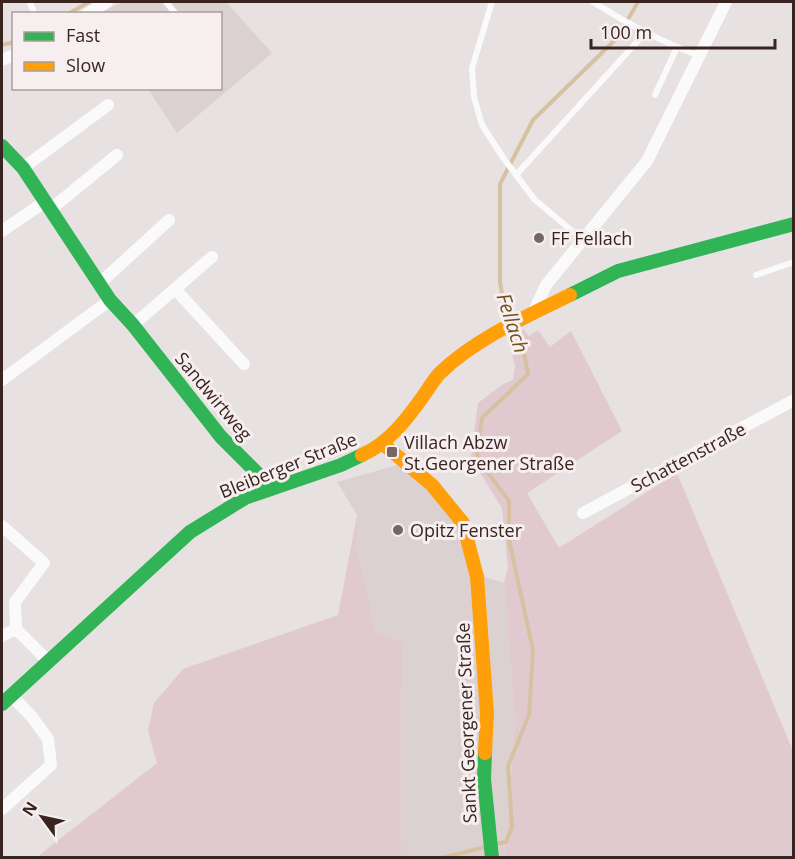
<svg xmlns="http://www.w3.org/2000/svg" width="795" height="859" viewBox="0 0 795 859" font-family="'Open Sans',sans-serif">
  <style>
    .built { fill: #dcd1d1 }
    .green { fill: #e0cacf }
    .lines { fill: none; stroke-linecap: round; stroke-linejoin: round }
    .stream { stroke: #d6c1a1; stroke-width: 4 }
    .lane { stroke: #fbfafa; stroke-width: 6 }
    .street { stroke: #fbfafa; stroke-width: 12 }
    .fast { stroke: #30b455; stroke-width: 14 }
    .slow { stroke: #ff9f0a; stroke-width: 14 }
    .poi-dot { fill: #766664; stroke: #f6eeef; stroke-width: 2 }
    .labels { text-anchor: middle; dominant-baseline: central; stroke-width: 6; stroke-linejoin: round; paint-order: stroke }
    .poi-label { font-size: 18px; fill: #392420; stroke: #f6eeef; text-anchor: start }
    .street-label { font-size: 18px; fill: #392420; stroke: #f6eeef }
    .water-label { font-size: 20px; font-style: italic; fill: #74521b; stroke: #f6eeef }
  </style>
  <rect width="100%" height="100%" fill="#e7e1e1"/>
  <g class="built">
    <path d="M123 2H226L272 53 177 133 148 89 220 88V14L99 13Z"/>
    <path d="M401 464 460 512 485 577 504 583 515 721 505 857H401L402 642 376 631 357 547V515L337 482Z"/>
  </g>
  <g class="green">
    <path d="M523 329 529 336 538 330 550 347 571 331 622 431 527 493 559 548 677 473 793 751V857H505L515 721 504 583 508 567 502 508 471 458 478 403 502 385 513 380 515 365 508 339Z"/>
    <path d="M357 515V547L376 631 402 642 401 857H37L157 763 148 731 154 703 183 669 338 615Z"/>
  </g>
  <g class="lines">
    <g class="stream">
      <path d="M68 14 89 2"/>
      <path d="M2 45 14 42"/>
      <path d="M510 318 504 306 500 282V184L533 120 617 38 638 2"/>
      <path d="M495 844 506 842 512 827 508 766 529 715 533 650 509 540V501L485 469 477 454 482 418 528 374 522 344 514 327"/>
      <path d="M442 858 485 847"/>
    </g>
    <g class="lane">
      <path d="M166 2 176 14"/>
      <path d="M492 2 472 68 474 97 482 125 504 159 535 200 583 240"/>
      <path d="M593 2C626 23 662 42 699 56"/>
      <path d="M30 3 35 14"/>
      <path d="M655 95 677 47"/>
      <path d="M516 175 646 32"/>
      <path d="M756 275 794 262"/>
    </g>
    <g class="street">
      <path d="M87 14 107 2"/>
      <path d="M2 60 14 55"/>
      <path d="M23 168 108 105"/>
      <path d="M51 209 117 155"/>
      <path d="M2 231 46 201"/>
      <path d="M100 283 169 220"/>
      <path d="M175 289 244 364"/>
      <path d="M533 313 546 285 647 161 726 2"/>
      <path d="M133 325 212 257"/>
      <path d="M2 380 110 300"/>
      <path d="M583 513 794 400"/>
      <path d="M2 526 44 563 15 602 16 629 48 661"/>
      <path d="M2 636 16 629"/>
      <path d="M2 809 51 765 48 739 32 717 11 695"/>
    </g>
    <g class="fast">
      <path d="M2 146 23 168 110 300 133 325 221 437 260 476 269 489"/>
      <path d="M570 295 618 271 794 224"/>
      <path d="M2 704 190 532 245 498 341 465 362 455"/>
      <path d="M485 753 484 779 492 858"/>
    </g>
    <g class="slow">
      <path d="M383 444 432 485 463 523 477 577 487 713 485 753"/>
      <path d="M362 455C389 443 407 419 424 395 429 388 434 379 440 373 475 339 527 316 570 295"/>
    </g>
  </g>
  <g class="poi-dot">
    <circle cx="539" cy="238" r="6"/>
    <rect x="386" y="446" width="12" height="12" rx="3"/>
    <circle cx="398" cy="530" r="6"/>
  </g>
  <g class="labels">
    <g class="poi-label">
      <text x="551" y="238">FF Fellach</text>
      <text x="404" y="442">Villach Abzw<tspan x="404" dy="21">St.Georgener Straße</tspan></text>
      <text x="410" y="530">Opitz Fenster</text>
    </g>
    <g class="street-label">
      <text transform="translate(214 396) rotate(50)">Sandwirtweg</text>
      <text transform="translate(688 457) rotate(-28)">Schattenstraße</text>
      <text transform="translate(288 465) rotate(-22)">Bleiberger Straße</text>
      <text transform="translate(466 723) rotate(-92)">Sankt Georgener Straße</text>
    </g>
    <g class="water-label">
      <text transform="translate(513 323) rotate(72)">Fellach</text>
    </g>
  </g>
  <rect width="795" height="859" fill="none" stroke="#392420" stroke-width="6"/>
  <rect x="12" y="12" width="210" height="78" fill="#f6eeef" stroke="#aa9d9c" stroke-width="1.5"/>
  <rect x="24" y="32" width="30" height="9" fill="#30b455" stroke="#aa9d9c" stroke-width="1.5"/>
  <text x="66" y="42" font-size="18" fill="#392420">Fast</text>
  <rect x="24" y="62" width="30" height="9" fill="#ff9f0a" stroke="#aa9d9c" stroke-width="1.5"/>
  <text x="66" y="72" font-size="18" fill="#392420">Slow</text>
  <g transform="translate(42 817) rotate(303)" stroke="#f6eeef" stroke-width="4.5" paint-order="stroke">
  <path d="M0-4.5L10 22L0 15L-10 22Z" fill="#392420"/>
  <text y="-9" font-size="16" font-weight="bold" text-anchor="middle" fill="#392420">N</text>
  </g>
  <path d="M591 39v9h184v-9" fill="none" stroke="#392420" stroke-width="3"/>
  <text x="600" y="39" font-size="18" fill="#392420" stroke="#f6eeef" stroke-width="4.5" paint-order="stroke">100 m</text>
</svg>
